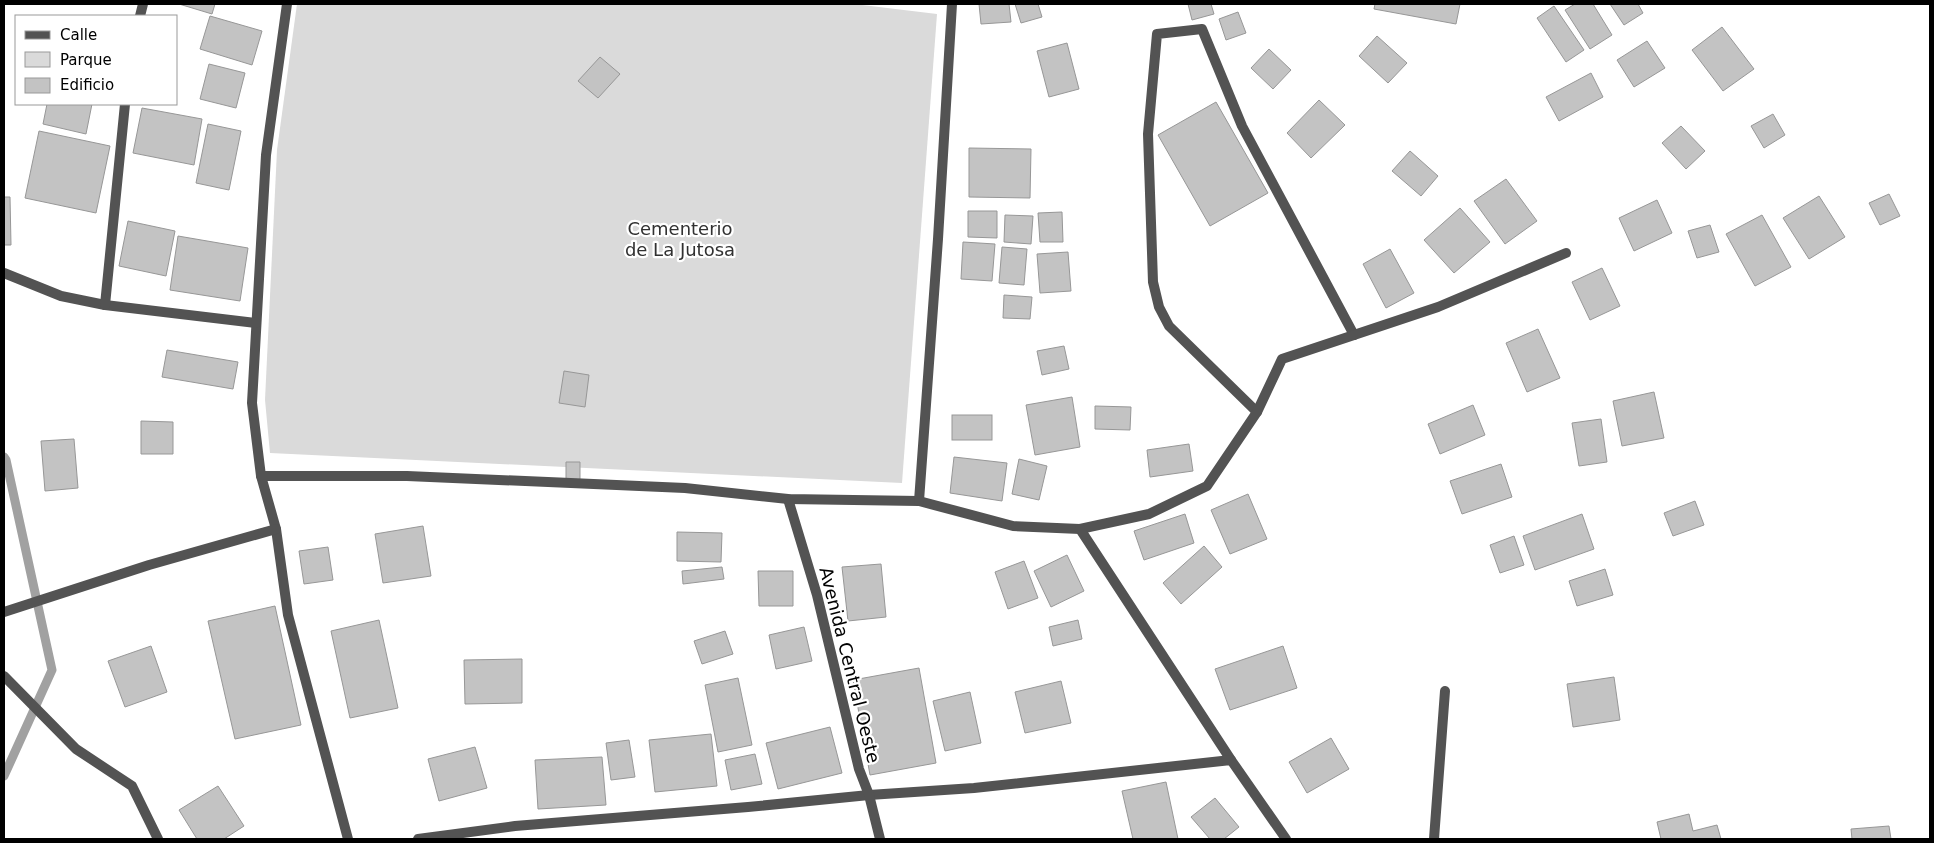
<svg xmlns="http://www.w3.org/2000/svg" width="1934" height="843" viewBox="0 0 1934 843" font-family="'DejaVu Sans',sans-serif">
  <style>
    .green { fill: #dadada }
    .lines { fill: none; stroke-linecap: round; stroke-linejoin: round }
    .stream { stroke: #a1a1a1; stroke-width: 9 }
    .building { fill: #c3c3c3; stroke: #979797 }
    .minor { stroke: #535353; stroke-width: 10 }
    .tertiary { stroke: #535353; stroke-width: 10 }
    .labels { text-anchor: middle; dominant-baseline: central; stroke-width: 4.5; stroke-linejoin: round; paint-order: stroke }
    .park-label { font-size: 18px; fill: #313131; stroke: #fff }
    .street-label { font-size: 18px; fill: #000; stroke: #fff }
  </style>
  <rect width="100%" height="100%" fill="#fff"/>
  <path class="green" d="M297 4H854L937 14 902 483 270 453 265 400 277 150Z"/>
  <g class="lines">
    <path class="stream" d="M4 457 6 460 52 670 4 776"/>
  </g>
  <g class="building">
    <path d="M179 4H215L212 14Z"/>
    <path d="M979 4H1009L1011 22 981 24Z"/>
    <path d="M1015 4H1038L1042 17 1021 23Z"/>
    <path d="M1188 4H1211L1214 14 1192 20Z"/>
    <path d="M1375 4H1460L1456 24 1374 9Z"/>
    <path d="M1575 4H1593L1612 35 1590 49 1565 10Z"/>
    <path d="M1610 4H1638L1643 13 1624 25Z"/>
    <path d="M1554 6 1584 50 1566 62 1537 18Z"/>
    <path d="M1238 12 1246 33 1226 40 1219 19Z"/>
    <path d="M210 16 262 31 252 65 200 49Z"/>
    <path d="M1722 27 1754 69 1723 91 1692 50Z"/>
    <path d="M1377 36 1407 63 1388 83 1359 56Z"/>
    <path d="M1647 41 1665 68 1634 87 1617 60Z"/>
    <path d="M1067 43 1079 89 1049 97 1037 51Z"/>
    <path d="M1269 49 1291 70 1273 89 1251 68Z"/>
    <path d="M600 57 620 74 598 98 578 81Z"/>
    <path d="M209 64 245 73 236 108 200 99Z"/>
    <path d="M1591 73 1603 97 1559 121 1546 97Z"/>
    <path d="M1319 100 1345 125 1311 158 1287 133Z"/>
    <path d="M1216 102 1268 193 1210 226 1158 135Z"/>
    <path d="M47 104H92L86 134 43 124Z"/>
    <path d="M142 108 202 119 194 165 133 153Z"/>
    <path d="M1773 114 1785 135 1764 148 1751 126Z"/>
    <path d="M208 124 241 131 229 190 196 183Z"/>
    <path d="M1681 126 1705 151 1686 169 1662 143Z"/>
    <path d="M39 131 110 146 96 213 25 198Z"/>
    <path d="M969 148 1031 149 1030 198 969 197Z"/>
    <path d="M1410 151 1438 176 1421 196 1392 171Z"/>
    <path d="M1506 179 1537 221 1505 244 1474 201Z"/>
    <path d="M1889 194 1900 216 1880 225 1869 203Z"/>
    <path d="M1819 196 1845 237 1809 259 1783 218Z"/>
    <path d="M4 197H10L11 245H4Z"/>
    <path d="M1657 200 1672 233 1634 251 1619 218Z"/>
    <path d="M1460 208 1490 242 1454 273 1424 240Z"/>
    <path d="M968 211H997V238L968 237Z"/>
    <path d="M1062 212 1063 242H1040L1038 213Z"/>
    <path d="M1005 215 1033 216 1031 244 1004 242Z"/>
    <path d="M1762 215 1791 267 1755 286 1726 234Z"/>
    <path d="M128 221 175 231 166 276 119 266Z"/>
    <path d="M1710 225 1719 252 1697 258 1688 231Z"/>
    <path d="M178 236 248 248 240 301 170 290Z"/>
    <path d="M963 242 995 244 992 281 961 279Z"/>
    <path d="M1002 247 1027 249 1024 285 999 283Z"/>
    <path d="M1390 249 1414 293 1386 308 1363 264Z"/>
    <path d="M1068 252 1071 291 1040 293 1037 254Z"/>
    <path d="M1602 268 1620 306 1590 320 1572 282Z"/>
    <path d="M1004 295 1032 297 1030 319 1003 318Z"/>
    <path d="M1538 329 1560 378 1527 392 1506 343Z"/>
    <path d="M1064 346 1069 369 1042 375 1037 351Z"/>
    <path d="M167 350 238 362 233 389 162 377Z"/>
    <path d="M564 371 589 375 585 407 559 403Z"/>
    <path d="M1654 392 1664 438 1622 446 1613 401Z"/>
    <path d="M1072 397 1080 447 1035 455 1026 405Z"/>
    <path d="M1473 405 1485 435 1440 454 1428 424Z"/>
    <path d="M1095 406 1131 407 1130 430 1095 429Z"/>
    <rect x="952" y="415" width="40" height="25"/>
    <path d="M1601 419 1607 462 1579 466 1572 423Z"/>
    <path d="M141 421 173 422V454H141Z"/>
    <path d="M74 439 78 488 45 491 41 441Z"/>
    <path d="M1189 444 1193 471 1150 477 1147 450Z"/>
    <path d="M954 457 1007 463 1002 501 950 493Z"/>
    <path d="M1019 459 1047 466 1039 500 1012 494Z"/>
    <path d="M566 462H580V485L566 484Z"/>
    <path d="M1501 464 1512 497 1462 514 1450 481Z"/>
    <path d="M1248 494 1267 539 1230 554 1211 510Z"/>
    <path d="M1695 501 1704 525 1673 536 1664 513Z"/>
    <path d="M1185 514 1194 543 1144 560 1134 531Z"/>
    <path d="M1582 514 1594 549 1535 570 1523 536Z"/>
    <path d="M423 526 431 576 383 583 375 534Z"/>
    <path d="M677 532 722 533 721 562 677 561Z"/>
    <path d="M1514 536 1524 565 1500 573 1490 545Z"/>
    <path d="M1204 546 1222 567 1181 604 1163 583Z"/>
    <path d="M328 547 333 580 304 584 299 551Z"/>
    <path d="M1067 555 1084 591 1051 607 1034 571Z"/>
    <path d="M1024 561 1038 598 1008 609 995 572Z"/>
    <path d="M881 564 886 617 848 621 842 567Z"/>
    <path d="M722 567 724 579 683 584 682 571Z"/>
    <path d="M1605 569 1613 595 1577 606 1569 581Z"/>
    <path d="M758 571H793V606H759Z"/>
    <path d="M275 606 301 725 235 739 208 621Z"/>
    <path d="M379 620 398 708 350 718 331 631Z"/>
    <path d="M1078 620 1082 639 1053 646 1049 627Z"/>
    <path d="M804 627 812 661 776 669 769 635Z"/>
    <path d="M725 631 733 654 702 664 694 641Z"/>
    <path d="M151 646 167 692 125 707 108 661Z"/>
    <path d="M1283 646 1297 688 1230 710 1215 669Z"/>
    <path d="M522 659V703L465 704 464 660Z"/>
    <path d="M919 668 936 763 870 775 853 680Z"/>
    <path d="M1614 677 1620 720 1573 727 1567 684Z"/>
    <path d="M738 678 752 745 718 752 705 685Z"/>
    <path d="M1061 681 1071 723 1025 733 1015 692Z"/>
    <path d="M970 692 981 743 945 751 933 701Z"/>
    <path d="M830 727 842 773 778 789 766 743Z"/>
    <path d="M711 734 717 786 655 792 649 740Z"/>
    <path d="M1331 738 1349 769 1307 793 1289 762Z"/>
    <path d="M629 740 635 777 611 780 606 743Z"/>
    <path d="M475 747 487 788 439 801 428 759Z"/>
    <path d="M755 754 762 784 731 790 725 760Z"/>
    <path d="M602 757 606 805 538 809 535 760Z"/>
    <path d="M1166 782 1178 839H1133L1122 791Z"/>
    <path d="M218 786 244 826 224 839H197L179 810Z"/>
    <path d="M1215 798 1239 827 1224 839H1210L1191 817Z"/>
    <path d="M1689 814 1693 831 1717 825 1721 839H1661L1657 822Z"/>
    <path d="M1889 826 1891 839H1852L1851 829Z"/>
  </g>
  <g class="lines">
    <g class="minor">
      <path d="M287 4 266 155 252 403 261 476 276 529 288 615 348 839"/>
      <path d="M140 16 143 4"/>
      <path d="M4 273 61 296 105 305 256 323"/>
      <path d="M105 305 125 104"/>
      <path d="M1257 412 1169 326 1159 307 1153 282 1148 134 1157 34 1202 29 1242 126 1354 335"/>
      <path d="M261 476H407L685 488 788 499 919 501 1013 526 1080 529 1149 514 1207 486 1257 412 1282 359 1438 307 1566 253"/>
      <path d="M919 501 938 239 952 4"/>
      <path d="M1080 529 1231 760"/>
      <path d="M4 612 149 565 276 529"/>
      <path d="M4 676 76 749 132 786 158 839"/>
      <path d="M418 839 515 826 748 807 869 795 974 788 1231 760 1286 839"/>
      <path d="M1434 839 1445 691"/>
    </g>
    <path class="tertiary" d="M788 499 817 595 859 769 869 795 880 839"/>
  </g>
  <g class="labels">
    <g class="park-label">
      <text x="680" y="228">Cementerio<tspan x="680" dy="21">de La Jutosa</tspan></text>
    </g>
    <g class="street-label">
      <text transform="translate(850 665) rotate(76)">Avenida Central Oeste</text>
    </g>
  </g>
  <rect width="1934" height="843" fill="none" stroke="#000000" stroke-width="10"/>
  <rect x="15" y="15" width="162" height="90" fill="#ffffff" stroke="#999999"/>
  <rect x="25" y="31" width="25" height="8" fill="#535353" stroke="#999999"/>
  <text x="60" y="40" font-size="15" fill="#000000">Calle</text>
  <rect x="25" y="52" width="25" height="15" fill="#dadada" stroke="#999999"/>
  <text x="60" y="65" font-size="15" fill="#000000">Parque</text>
  <rect x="25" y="78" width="25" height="15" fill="#c3c3c3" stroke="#999999"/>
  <text x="60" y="90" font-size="15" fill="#000000">Edificio</text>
</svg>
